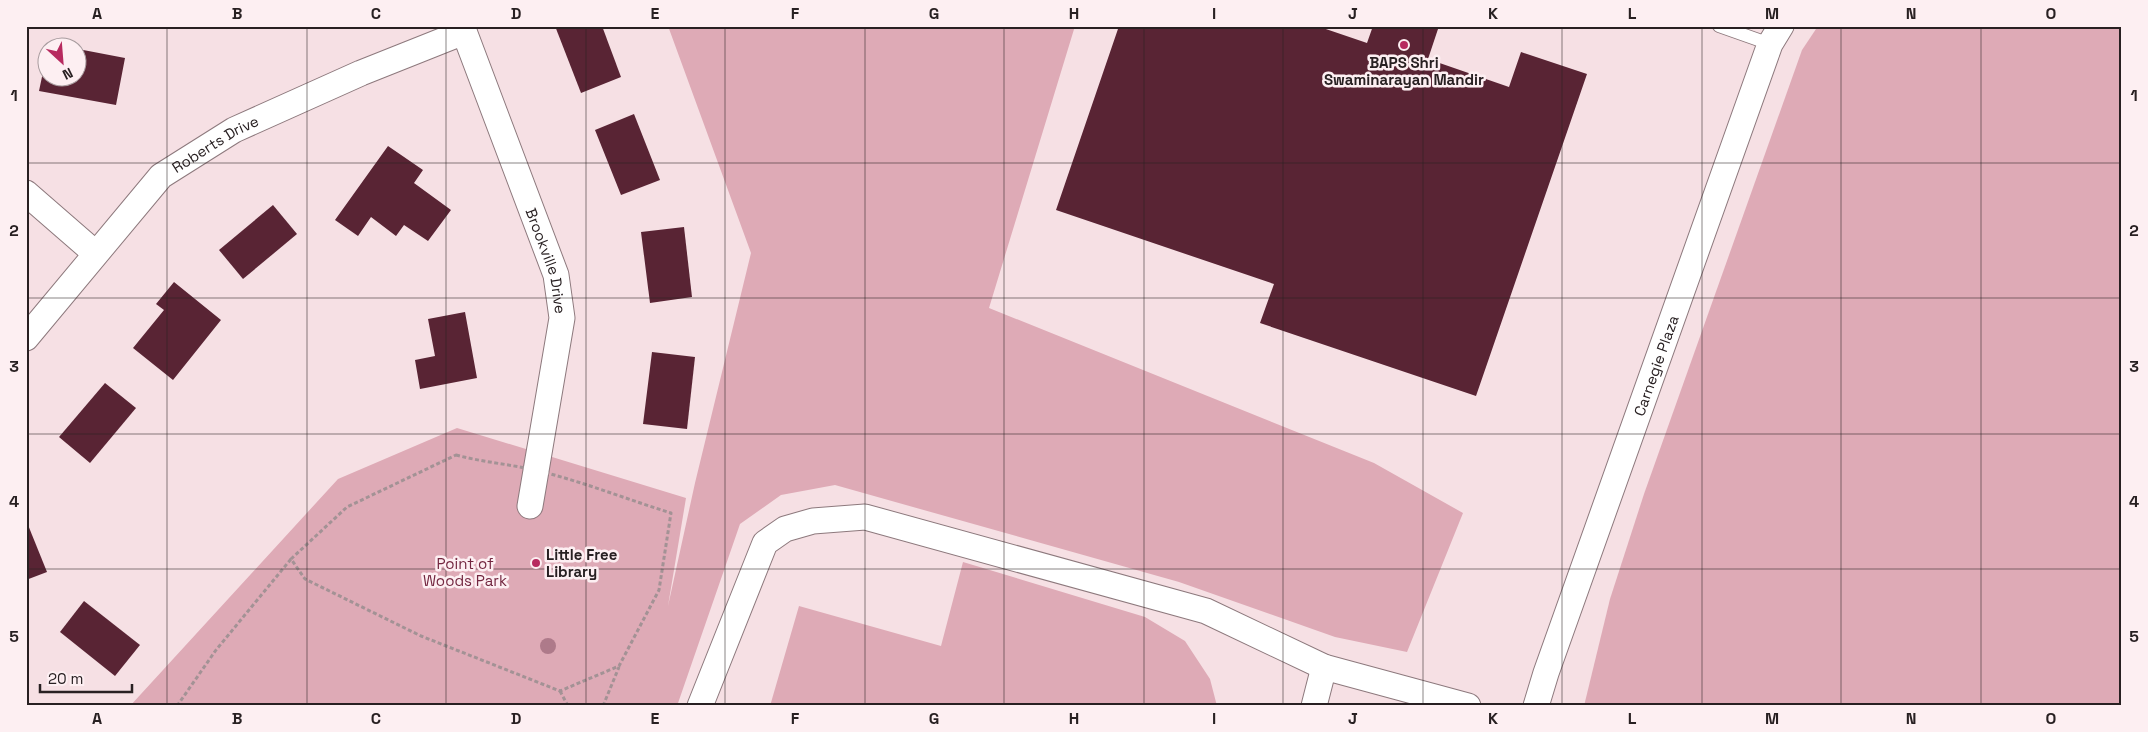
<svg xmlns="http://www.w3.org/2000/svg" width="2148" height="732" viewBox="0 0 2148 732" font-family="'Space Grotesk',sans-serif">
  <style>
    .green { fill: #deaab6 }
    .building { fill: #592434 }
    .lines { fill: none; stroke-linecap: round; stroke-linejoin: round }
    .lane-casing { stroke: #8d797d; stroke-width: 14 }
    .street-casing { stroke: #8d797d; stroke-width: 27 }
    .path { stroke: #a39295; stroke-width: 3; stroke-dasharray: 4 2.5; stroke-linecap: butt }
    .lane { stroke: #fff; stroke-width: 12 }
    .street { stroke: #fff; stroke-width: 25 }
    .tree { fill: #ae7a8a }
    .grid { fill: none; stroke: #282022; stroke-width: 1; stroke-opacity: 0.55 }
    .poi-dot { fill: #b72a5f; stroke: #fdeff2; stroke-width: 2 }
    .labels { text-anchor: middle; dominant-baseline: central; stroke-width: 5; stroke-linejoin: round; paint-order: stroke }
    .poi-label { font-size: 15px; font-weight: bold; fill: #282022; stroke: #fdeff2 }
    .street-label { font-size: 15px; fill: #282022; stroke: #fdeff2 }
    .park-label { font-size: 15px; fill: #732740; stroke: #fdeff2 }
    .neatline { fill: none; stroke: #282022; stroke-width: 2 }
    .grid-label { font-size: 16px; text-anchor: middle; font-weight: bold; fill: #282022 }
  </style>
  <rect width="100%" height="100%" fill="#f6e0e4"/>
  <g class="green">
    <path d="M668 26H1075L989 308 1374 463 1463 513 1407 652 1335 637 1179 582 835 485 781 495 740 524 677 706H130L338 479 457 428 686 498 668 606 695 483 751 253Z"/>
    <path d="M1818 26H2122V706H1584L1610 599 1644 494 1802 50Z"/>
    <path d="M963 562 1145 617 1185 641 1210 679 1217 706H770L799 606 941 646Z"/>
  </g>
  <g class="building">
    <path d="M555 26H602L621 77 581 93Z"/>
    <path d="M1119 26H1317L1367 43 1373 26H1439L1428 59 1509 87 1521 52 1587 74 1476 396 1260 323 1274 284 1056 210Z"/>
    <path d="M48 43 65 47V48H48Z"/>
    <path d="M78 49 125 58 116 105 39 91 47 53 48 78H78Z"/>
    <path d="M634 114 660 180 621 195 595 130Z"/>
    <path d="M388 146 423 170 414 183 451 210 428 241 404 225 396 236 371 217 358 236 335 220Z"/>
    <path d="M273 205 297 234 243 279 219 250Z"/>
    <path d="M684 227 692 297 650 303 641 232Z"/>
    <path d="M174 282 221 320 173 380 133 348 164 310 156 304Z"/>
    <path d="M465 312 477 378 420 389 415 360 435 356 428 319Z"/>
    <path d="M652 352 695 357 687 429 643 424Z"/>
    <path d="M105 383 136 408 90 463 59 437Z"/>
    <path d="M26 520 47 572 26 580Z"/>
    <path d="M84 601 140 645 115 676 60 632Z"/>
  </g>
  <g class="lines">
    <defs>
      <path id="lane" d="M1719 26 1770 44"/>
      <g id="street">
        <path id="s1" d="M462 26 556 275 562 318 530 506"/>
        <path d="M26 193 95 253"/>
        <path id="s2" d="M26 338 161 176 234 130 361 73 464 32"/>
        <path d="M700 706 765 543 785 529 813 521 865 517 1206 611 1324 667 1468 706"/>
        <path d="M1314 706 1324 667"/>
        <path id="s3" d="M1536 706 1546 673 1770 44 1781 26"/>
      </g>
    </defs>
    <use href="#lane" class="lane-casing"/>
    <use href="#street" class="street-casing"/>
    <g class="path">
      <path d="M456 455C482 462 508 464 535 470 581 481 626 499 671 513L659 590 619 666 560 691 421 636 305 579 291 559 347 507Z"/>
      <path d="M560 691 568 706"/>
      <path d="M177 706 216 650 291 559"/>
      <path d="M603 706 619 667"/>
    </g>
    <use href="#lane" class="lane"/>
    <use href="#street" class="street"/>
  </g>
  <circle class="tree" cx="548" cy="646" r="8"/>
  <path class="grid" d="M167 26V706M307 26V706M446 26V706M586 26V706M725 26V706M865 26V706M1004 26V706M1144 26V706M1283 26V706M1423 26V706M1562 26V706M1702 26V706M1841 26V706M1981 26V706M26 163H2122M26 298H2122M26 434H2122M26 569H2122"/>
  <g class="poi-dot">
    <circle cx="1404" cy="45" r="5"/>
    <circle cx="536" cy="563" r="5"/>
  </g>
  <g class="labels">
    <g class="poi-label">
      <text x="1404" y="62">BAPS Shri<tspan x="1404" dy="17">Swaminarayan Mandir</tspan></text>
      <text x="546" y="554" text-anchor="start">Little Free<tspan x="546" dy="17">Library</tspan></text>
    </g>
    <g class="street-label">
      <text stroke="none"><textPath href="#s2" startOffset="274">Roberts Drive</textPath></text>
      <text stroke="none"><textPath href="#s1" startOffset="250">Brookville Drive</textPath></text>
      <text stroke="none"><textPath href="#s3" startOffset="361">Carnegie Plaza</textPath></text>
    </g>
    <g class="park-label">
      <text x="465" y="563">Point of<tspan x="465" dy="17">Woods Park</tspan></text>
    </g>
  </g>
  <rect width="2148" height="732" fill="none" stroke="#fdeff2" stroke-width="55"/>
  <g transform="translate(62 62) rotate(154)"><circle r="24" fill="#fdeff2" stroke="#a89c9f"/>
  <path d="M0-4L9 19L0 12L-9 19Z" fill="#b72a5f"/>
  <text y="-8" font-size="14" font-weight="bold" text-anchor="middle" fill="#282022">N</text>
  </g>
  <path d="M40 684v8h92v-8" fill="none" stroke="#282022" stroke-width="2.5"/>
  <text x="48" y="684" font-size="15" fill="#282022" stroke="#fdeff2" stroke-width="4" paint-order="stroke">20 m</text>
  <rect x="28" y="28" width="2092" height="676" class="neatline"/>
  <g class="grid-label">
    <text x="97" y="19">A</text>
    <text x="237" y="19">B</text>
    <text x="376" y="19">C</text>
    <text x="516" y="19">D</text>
    <text x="655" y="19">E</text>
    <text x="795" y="19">F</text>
    <text x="934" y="19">G</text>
    <text x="1074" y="19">H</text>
    <text x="1214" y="19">I</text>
    <text x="1353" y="19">J</text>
    <text x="1493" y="19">K</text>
    <text x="1632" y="19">L</text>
    <text x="1772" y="19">M</text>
    <text x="1911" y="19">N</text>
    <text x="2051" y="19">O</text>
    <text x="14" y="101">1</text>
    <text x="2134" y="101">1</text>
    <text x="14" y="236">2</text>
    <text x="2134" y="236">2</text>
    <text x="14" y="372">3</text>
    <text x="2134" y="372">3</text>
    <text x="14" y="507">4</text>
    <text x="2134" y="507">4</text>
    <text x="14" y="642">5</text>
    <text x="2134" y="642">5</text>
    <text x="97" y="724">A</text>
    <text x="237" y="724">B</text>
    <text x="376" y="724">C</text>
    <text x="516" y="724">D</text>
    <text x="655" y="724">E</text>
    <text x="795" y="724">F</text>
    <text x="934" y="724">G</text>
    <text x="1074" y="724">H</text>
    <text x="1214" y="724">I</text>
    <text x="1353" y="724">J</text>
    <text x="1493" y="724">K</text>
    <text x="1632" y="724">L</text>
    <text x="1772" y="724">M</text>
    <text x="1911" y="724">N</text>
    <text x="2051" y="724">O</text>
  </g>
</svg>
